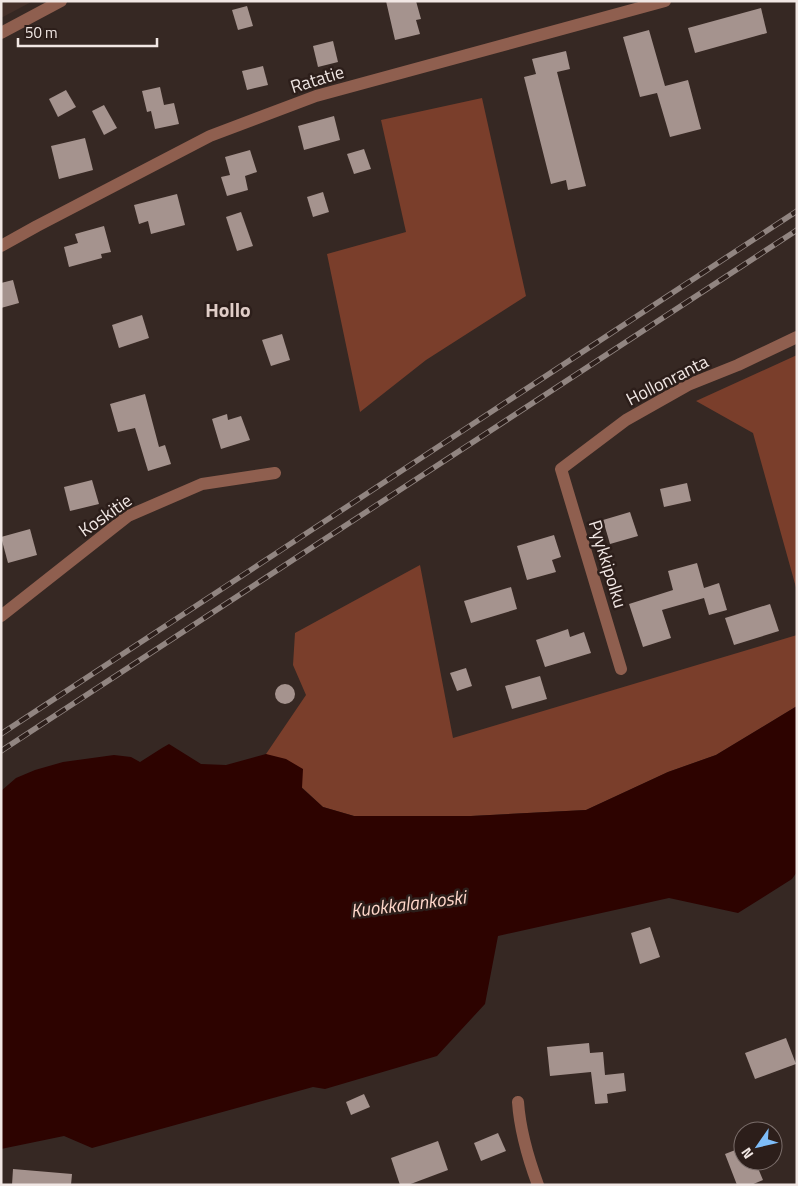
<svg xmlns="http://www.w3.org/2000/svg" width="798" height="1186" viewBox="0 0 798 1186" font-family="'Titillium Web',sans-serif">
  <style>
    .built { fill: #453029 }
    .green { fill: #7a3e2b }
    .water { fill: #2d0300 }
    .building { fill: #a5938e }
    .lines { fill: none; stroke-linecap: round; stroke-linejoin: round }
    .minor { stroke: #8f5f4f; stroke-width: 12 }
    .rail-casing { stroke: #918581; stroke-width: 5.5 }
    .rail { stroke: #2c1e1a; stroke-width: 4; stroke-dasharray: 11; stroke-linecap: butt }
    .labels { text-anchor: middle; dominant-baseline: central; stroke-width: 5; stroke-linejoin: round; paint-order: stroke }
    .street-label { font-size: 18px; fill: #f1e7e4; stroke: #2c1e1a }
    .water-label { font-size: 19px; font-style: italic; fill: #fed6c9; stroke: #2c1e1a }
    .quarter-label { font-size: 20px; font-weight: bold; fill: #e0cdc7; stroke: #2c1e1a }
  </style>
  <rect width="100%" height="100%" fill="#362823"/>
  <path class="built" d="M1 1H33L1 18Z"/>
  <g class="green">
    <path d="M482 98 526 296 426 360 360 412 327 254 406 232 381 120Z"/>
    <path d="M797 355V591L753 433 696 401Z"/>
    <path d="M420 565 453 738 797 635V706L716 755 668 772 586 810 471 816H354L323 807 266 754 306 695 293 665 295 633Z"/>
  </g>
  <path class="water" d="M797 706V872L792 879 738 913 669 898 498 936 485 1004 437 1056 325 1089 313 1087 92 1148 64 1136 1 1149V791L16 778 35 770 63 762 114 755 131 757 140 762 162 748 169 744 201 764 226 765 266 754 286 759 303 769 302 788 323 807 354 816H471L586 810 668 772 716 755Z"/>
  <g class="building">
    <path d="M386 1H416L421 19 416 20 420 34 395 40Z"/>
    <path d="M247 6 253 26 238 30 232 10Z"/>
    <path d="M761 8 767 33 695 53 688 28Z"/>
    <path d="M649 30 665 86 688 80 701 129 670 137 657 93 640 97 623 37Z"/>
    <path d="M333 41 338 62 318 67 313 46Z"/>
    <path d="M566 51 570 69 557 72 586 186 568 190 566 180 551 184 524 77 536 74 532 59Z"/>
    <path d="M263 66 268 85 247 90 242 71Z"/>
    <path d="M160 87 164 105 174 103 179 124 155 129 151 111 147 112 142 91Z"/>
    <path d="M66 90 76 107 58 117 49 99Z"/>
    <path d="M104 105 117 128 104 135 92 111Z"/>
    <path d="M334 116 340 140 304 150 298 126Z"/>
    <path d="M85 138 93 170 59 179 51 146Z"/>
    <path d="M364 149 371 169 354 174 347 154Z"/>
    <path d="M250 150 257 172 245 176 248 190 227 196 221 177 230 175 225 157Z"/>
    <path d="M323 192 329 212 313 217 307 197Z"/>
    <path d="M177 194 185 225 151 234 148 221 139 224 134 205Z"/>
    <path d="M241 212 253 246 237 251 226 217Z"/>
    <path d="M104 226 111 252 101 254 102 258 69 267 64 247 78 243 75 234Z"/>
    <path d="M13 280 19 303 1 308V283Z"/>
    <path d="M142 315 149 338 119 348 112 325Z"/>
    <path d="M282 334 290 360 271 366 262 340Z"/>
    <path d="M145 394 159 447 165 445 171 464 148 471 135 428 118 432 110 404Z"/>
    <path d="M227 414 228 420 241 416 250 440 221 449 212 419Z"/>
    <path d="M92 480 99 504 70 511 64 487Z"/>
    <path d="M687 483 691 501 664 507 660 489Z"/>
    <path d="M630 512 638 536 610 544 603 520Z"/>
    <path d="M30 529 37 555 8 563 1 537Z"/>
    <path d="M554 535 561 557 552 560 556 572 527 580 517 546Z"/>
    <path d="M697 563 704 588 719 583 727 610 709 615 704 598 662 610 671 638 643 647 629 604 673 590 668 571Z"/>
    <path d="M511 587 517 609 471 623 464 601Z"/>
    <path d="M770 604 779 631 734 645 725 618Z"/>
    <path d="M568 629 570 637 584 632 591 653 545 667 536 640Z"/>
    <path d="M466 668 472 686 457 691 450 673Z"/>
    <path d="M540 676 547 699 512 709 505 686Z"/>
    <circle cx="285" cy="694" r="10"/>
    <path d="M650 927 660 957 640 964 631 933Z"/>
    <path d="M786 1038 796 1064 755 1079 745 1053Z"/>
    <path d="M589 1043 590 1053 603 1052 605 1075 624 1073 626 1091 607 1094 608 1103 595 1104 591 1072 550 1076 547 1047Z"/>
    <path d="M364 1094 370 1107 351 1115 346 1102Z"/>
    <path d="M498 1133 506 1151 481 1161 474 1143Z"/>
    <path d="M438 1141 448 1170 408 1185H400L391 1158Z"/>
    <path d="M743 1147V1161H755L763 1180 751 1185H737L725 1154Z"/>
    <path d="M13 1169 72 1174 71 1185H12Z"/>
  </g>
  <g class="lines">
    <g class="minor">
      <path d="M1 33 61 1"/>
      <path d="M1 246 37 226 210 136 316 96 665 1"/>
      <path d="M1 616 128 516 202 484 275 473"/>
      <path d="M621 669 561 469 626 420 688 385 738 365 797 337"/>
      <path d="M518 1102C520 1131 528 1158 538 1185"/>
    </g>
    <defs>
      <g id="rail">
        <path d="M1 734 797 211"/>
        <path d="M1 751 797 230"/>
      </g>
    </defs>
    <use href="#rail" class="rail-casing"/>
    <use href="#rail" class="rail"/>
  </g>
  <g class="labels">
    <g class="street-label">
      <text transform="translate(317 79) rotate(-17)">Ratatie</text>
      <text transform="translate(667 380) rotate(-27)">Hollonranta</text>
      <text transform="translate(105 515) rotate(-35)">Koskitie</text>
      <text transform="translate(608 564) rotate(73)">Pyykkipolku</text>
    </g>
    <g class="water-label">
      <text transform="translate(408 903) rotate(-7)">Kuokkalankoski</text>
    </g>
    <g class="quarter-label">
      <text x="228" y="309">Hollo</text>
    </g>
  </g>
  <rect width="798" height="1186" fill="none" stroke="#f1e7e4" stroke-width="5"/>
  <g transform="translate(758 1146) rotate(236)"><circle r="24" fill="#2c1e1a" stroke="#7b6e6b"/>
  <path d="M0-4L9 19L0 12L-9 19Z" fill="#7ebdf9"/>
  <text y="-8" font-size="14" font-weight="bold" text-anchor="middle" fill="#f1e7e4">N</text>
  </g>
  <path d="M18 38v8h139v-8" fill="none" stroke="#f1e7e4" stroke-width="2.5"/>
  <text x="25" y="38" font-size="15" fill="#f1e7e4" stroke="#2c1e1a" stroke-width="4" paint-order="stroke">50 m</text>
</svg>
